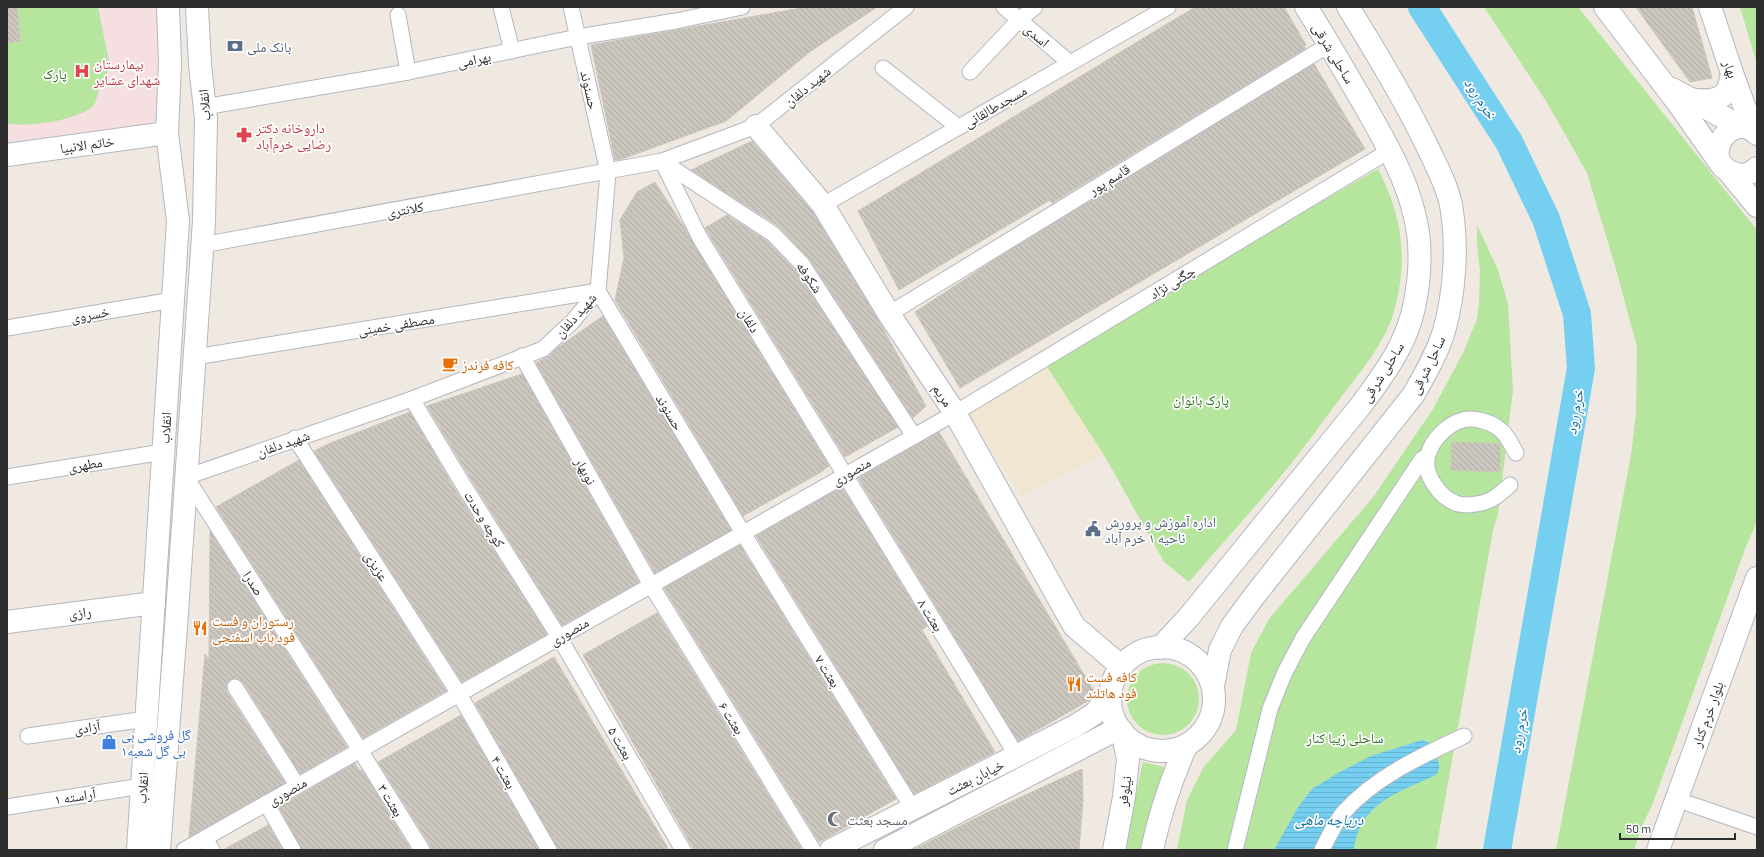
<svg xmlns="http://www.w3.org/2000/svg" width="1764" height="857" viewBox="0 0 1764 857" font-family="Barlow,'Noto Naskh Arabic',sans-serif">
  <style>
    .education { fill: #f0e6d1 }
    .medical { fill: #f5dfe0 }
    .grass { fill: #b6e59e }
    .water { fill: url(#water-rules) }
    .lines { fill: none; stroke-linecap: round; stroke-linejoin: round }
    .river { stroke: #75cff0; stroke-width: 28 }
    .building { fill: url(#building-back-hatch); stroke: #cbc5ba }
    .street-casing { stroke: #b4b7c1; stroke-width: 17 }
    .secondary-casing { stroke: #b4b7c1; stroke-width: 24 }
    .street { stroke: #fff; stroke-width: 15 }
    .secondary { stroke: #fff; stroke-width: 22 }
    .labels { text-anchor: middle; dominant-baseline: central; stroke-width: 3.5; stroke-linejoin: round; paint-order: stroke }
    .street-label { font-size: 14px; fill: #2e2e2e; stroke: #fff }
    .service-label { font-size: 14px; fill: #4e5e75; stroke: #fff; text-anchor: start }
    .health-label { font-size: 14px; fill: #be3a42; stroke: #fff; text-anchor: start }
    .park-label { font-size: 14px; fill: #2c6e1b; stroke: #fff }
    .food-label { font-size: 14px; fill: #c56008; stroke: #fff; text-anchor: start }
    .shop-label { font-size: 14px; fill: #366cbe; stroke: #fff; text-anchor: start }
    .worship-label { font-size: 14px; fill: #5b616d; stroke: #fff; text-anchor: start }
    .water-label { font-size: 15px; font-style: italic; fill: #0d6fa3; stroke: #fff }
  </style>
  <defs>
    <pattern id="water-rules" width="6" height="5" patternUnits="userSpaceOnUse"><rect width="6" height="5" fill="#75cff0"/><path d="M0 2.5h6" fill="none" stroke="#66b2ce"/></pattern>
    <pattern id="building-back-hatch" width="6" height="6" patternUnits="userSpaceOnUse"><rect width="6" height="6" fill="#cbc7bf"/><path d="M-1 5l2 2M0 0l6 6M5-1l2 2" fill="none" stroke="#afaba4"/></pattern>
  </defs>
  <rect width="100%" height="100%" fill="#efe9e1"/>
  <path class="education" d="M1044 362 1104 455 1021 496 969 414Z"/>
  <path class="medical" d="M7 7H156L159 134 7 155Z"/>
  <g class="grass">
    <path d="M17 7H98L110 67 107 73 109 83 100 87C97 93 97 103 92 107 72 122 31 126 7 124V43L20 41Z"/>
    <path d="M1484 7H1578L1757 230V521L1745 549 1653 803 1641 828 1634 850H1556L1631 455 1636 413 1637 347 1616 269 1587 173 1546 101Z"/>
    <path d="M1740 7H1757V64Z"/>
    <path d="M1378 169C1401 213 1408 255 1396 304 1388 340 1361 371 1339 400 1325 418 1312 437 1298 455 1263 499 1225 540 1189 582L1164 562 1104 455 1044 362Z"/>
    <path d="M1477 225 1498 270 1508 304 1513 391 1498 514 1493 530 1436 850H1177L1187 800 1203 768 1236 730 1251 653 1269 619 1374 496 1433 409 1463 353 1477 319 1479 303 1480 271 1477 243Z"/>
    <circle cx="1163" cy="699" r="36"/>
    <path d="M1143 762 1164 767 1146 850H1123Z"/>
  </g>
  <path class="water" d="M1422 740 1428 742C1432 752 1445 764 1436 775 1398 793 1360 802 1354 850H1274L1298 807 1312 789 1338 773 1371 756Z"/>
  <g class="lines">
    <path class="river" d="M1422 7 1509 142 1546 219 1577 314 1581 368 1497 850"/>
  </g>
  <g class="building">
    <path d="M7 7H17L20 41 7 43Z"/>
    <path d="M807 7H877L811 51 726 121 622 159 615 160 591 45Z"/>
    <path d="M1195 7H1284L1306 45 1304 46 1305 49 1052 203 1050 200 899 290 858 211Z"/>
    <path d="M1636 7H1692L1712 78 1690 82Z"/>
    <path d="M1314 64 1365 149 960 388 915 312 994 260Z"/>
    <path d="M752 141 813 212 876 316 926 406 913 418 809 258 778 226 691 170Z"/>
    <path d="M655 182 686 230 829 466 823 470V471L743 516 615 300 624 258 620 220 637 192Z"/>
    <path d="M727 215 767 241 795 270 898 427 845 457 705 228Z"/>
    <path d="M603 316 731 530 655 573 536 363 549 356 557 348Z"/>
    <path d="M522 374 639 582 562 625 472 481 427 406Z"/>
    <path d="M410 412 456 491 547 634 462 682 314 451 328 444Z"/>
    <path d="M939 432 1095 693 1088 701 1018 741 858 478Z"/>
    <path d="M1452 442 1500 444V472L1451 470Z"/>
    <path d="M299 460 446 691 363 738 216 507Z"/>
    <path d="M842 487 927 626 922 630 995 752 914 794 756 536Z"/>
    <path d="M210 531 347 747 300 774 243 682 239 679H231L227 683V692L285 783 189 837 205 654 209 660Z"/>
    <path d="M740 545 896 799 819 842 664 588Z"/>
    <path d="M657 613 801 848 797 850H694L583 655Z"/>
    <path d="M554 657 669 850H558L475 703Z"/>
    <path d="M461 715 539 850H431L430 845 378 762Z"/>
    <path d="M355 763 360 771 362 770 411 850H302L279 807Z"/>
    <path d="M1082 769 1083 800 1079 850H913L984 814Z"/>
    <path d="M268 825 283 850H223Z"/>
  </g>
  <g class="lines">
    <defs>
      <g id="street">
        <path d="M501 7 512 51"/>
        <path d="M1004 7 1070 63"/>
        <path d="M398 15 408 72"/>
        <path d="M883 68 958 127"/>
        <path d="M970 72 1019 20 1035 7"/>
        <path d="M204 107 408 72 578 37 676 21 742 7"/>
        <path d="M662 161 700 238 1017 756"/>
        <path d="M663 162 773 234 802 264 914 436"/>
        <path d="M823 205 1168 7"/>
        <path d="M202 245 662 161 756 126 906 7"/>
        <path d="M889 314 1330 44"/>
        <path d="M7 328 173 300"/>
        <path d="M522 356 651 585 813 850"/>
        <path d="M195 357 598 291 743 533 913 809"/>
        <path d="M412 399 464 486 559 637 683 850"/>
        <path d="M295 438 459 694 549 850"/>
        <path d="M7 477 163 452"/>
        <path d="M1510 485C1500 494 1490 503 1476 504 1471 505 1463 505 1458 504 1440 498 1422 474 1428 455 1432 440 1447 424 1463 420 1474 417 1490 422 1498 428 1507 434 1511 444 1516 453"/>
        <path d="M235 687 297 785"/>
        <path d="M28 736 146 719"/>
        <path d="M266 803 293 850"/>
        <path d="M1690 804 1757 827"/>
        <path d="M7 807 142 786"/>
        <path d="M205 838 212 850"/>
        <path d="M184 850 955 413 1389 151"/>
        <path d="M422 850 360 750 186 477 412 399 543 349 572 322 598 291 608 172 571 7"/>
        <path d="M1235 850 1270 709 1285 672 1303 638 1422 459 1427 457"/>
        <path d="M1322 850C1328 838 1335 823 1343 813 1375 777 1421 756 1464 736"/>
      </g>
      <g id="secondary">
        <path d="M1605 7 1678 103 1720 163"/>
        <path d="M1710 7 1732 73 1753 130"/>
        <path d="M1672 89 1741 127"/>
        <path d="M1690 99C1703 101 1721 103 1728 89 1730 85 1731 77 1732 73"/>
        <path d="M756 126 823 205 889 314 955 413 1074 626 1122 667"/>
        <path d="M1757 134C1731 107 1695 163 1737 174 1744 176 1752 173 1757 168"/>
        <path d="M7 155 167 133"/>
        <path d="M1729 172 1757 206"/>
        <path d="M7 622 154 603"/>
        <circle cx="1162" cy="699" r="52"/>
        <path d="M1160 648 1188 618 1362 404C1375 386 1390 367 1400 346 1419 310 1425 253 1414 213 1405 175 1384 140 1365 106 1346 73 1327 40 1306 7"/>
        <path d="M1213 686 1220 650 1232 626 1255 595 1414 394C1425 374 1437 354 1444 331 1455 292 1458 246 1451 205 1447 185 1436 165 1427 146 1404 98 1376 52 1348 7"/>
        <path d="M138 850 178 221 167 133 170 63 168 7"/>
        <path d="M159 850 176 627 204 221 206 119 200 65 197 7"/>
        <path d="M831 850 1075 726 1094 714 1111 694"/>
        <path d="M885 850 1119 728"/>
        <path d="M1114 850 1124 797 1128 759 1122 731"/>
        <path d="M1152 850C1160 813 1171 780 1186 746"/>
        <path d="M1658 850 1757 578"/>
      </g>
    </defs>
    <use href="#street" class="street-casing"/>
    <use href="#secondary" class="secondary-casing"/>
    <use href="#street" class="street"/>
    <use href="#secondary" class="secondary"/>
  </g>
  <defs>
    <symbol id="bank-bare" viewBox="-9 -9 18 18"><path d="M-6-4H6V4H-6ZM0-2.3a2.3 2.3 0 1 0 0 4.6a2.3 2.3 0 1 0 0-4.6Z" fill="#5c6f8a" stroke="#fff" stroke-width="2.5" paint-order="stroke"/></symbol>
    <symbol id="hospital-bare" viewBox="-9 -9 18 18"><path d="M-5-5h3v3.5h4V-5h3V5h-3V1.5h-4V5h-3Z" fill="#e0444e" stroke="#fff" stroke-width="2.5" paint-order="stroke"/></symbol>
    <symbol id="pharmacy-bare" viewBox="-9 -9 18 18"><path d="M-2-6h4v4h4v4h-4v4h-4v-4h-4v-4h4Z" fill="#e0444e" stroke="#fff" stroke-width="2.5" paint-order="stroke"/></symbol>
    <symbol id="cafe-bare" viewBox="-9 -9 18 18"><path d="M-5.5-4.5H6V0H3Q3 3.5 0 3.5H-2.5Q-5.5 3.5-5.5 0ZM3-3.2v2h1.7v-2ZM-6 4.5H4V6H-6Z" fill="#e8710a" stroke="#fff" stroke-width="2.5" paint-order="stroke"/></symbol>
    <symbol id="civic-bare" viewBox="-9 -9 18 18"><path d="M-.6-6.5H3V-4.5H.6V-3L4-1V1h2V6H-6V1h2V-1L-.6-3ZM-1.2 2.5V6h2.4V2.5Z" fill="#5c6f8a" stroke="#fff" stroke-width="2.5" paint-order="stroke"/></symbol>
    <symbol id="restaurant-bare" viewBox="-9 -9 18 18"><path d="M-5-6h1v4h1v-4h1v4h1v-4h1v5L-1.5 .5V6h-2V.5L-5-1ZM5-6V6H3V1.5H1.5Q1.5-4 5-6Z" fill="#e8710a" stroke="#fff" stroke-width="2.5" paint-order="stroke"/></symbol>
    <symbol id="shop-bare" viewBox="-9 -9 18 18"><path d="M-5-2.5h2.3a2.7 3.5 0 0 1 5.4 0H5L5.5 6h-11ZM-1.5-2.5h3a1.5 2.3 0 0 0-3 0Z" fill="#3f7fe0" stroke="#fff" stroke-width="2.5" paint-order="stroke"/></symbol>
    <symbol id="mosque-bare" viewBox="-9 -9 18 18"><path d="M3.5-4.9A6 6 0 1 0 3.5 4.9A5 5 0 1 1 3.5-4.9Z" fill="#6b7280" stroke="#fff" stroke-width="2.5" paint-order="stroke"/></symbol>
  </defs>
  <g fill-rule="evenodd">
    <use href="#bank-bare" x="224" y="35" width="22" height="22"/>
    <use href="#hospital-bare" x="71" y="60" width="22" height="22"/>
    <use href="#pharmacy-bare" x="233" y="124" width="22" height="22"/>
    <use href="#cafe-bare" x="439" y="353" width="22" height="22"/>
    <use href="#civic-bare" x="1082" y="518" width="22" height="22"/>
    <use href="#restaurant-bare" x="189" y="617" width="22" height="22"/>
    <use href="#restaurant-bare" x="1063" y="673" width="22" height="22"/>
    <use href="#shop-bare" x="98" y="731" width="22" height="22"/>
    <use href="#mosque-bare" x="824" y="808" width="22" height="22"/>
  </g>
  <g class="labels">
    <g class="street-label">
      <text transform="translate(1037 35) rotate(41)">اسدی</text>
      <text transform="translate(1334 53) rotate(59)">ساحلی شرقی</text>
      <text transform="translate(474 59) rotate(-11)">بهرامی</text>
      <text transform="translate(1731 69) rotate(71)">بهار</text>
      <text transform="translate(807 86) rotate(-39)">شهید دلفان</text>
      <text transform="translate(590 90) rotate(77)">حسنوند</text>
      <text transform="translate(204 105) rotate(-95)">انقلاب</text>
      <text transform="translate(995 106) rotate(-30)">مسجدطالقانی</text>
      <text transform="translate(87 144) rotate(-8)">خاتم الانبیا</text>
      <text transform="translate(1109 179) rotate(-32)">قاسم پور</text>
      <text transform="translate(405 209) rotate(-10)">کلانتری</text>
      <text transform="translate(810 277) rotate(55)">شکوفه</text>
      <text transform="translate(1172 282) rotate(-31)">چگنی نژاد</text>
      <text transform="translate(90 314) rotate(-10)">خسروی</text>
      <text transform="translate(575 315) rotate(-48)">شهید دلفان</text>
      <text transform="translate(750 320) rotate(59)">دلفان</text>
      <text transform="translate(396 324) rotate(-9)">مصطفی خمینی</text>
      <text transform="translate(1427 365) rotate(-64)">ساحل شرقی</text>
      <text transform="translate(1382 372) rotate(-58)">ساحلی شرقی</text>
      <text transform="translate(943 395) rotate(56)">مریم</text>
      <text transform="translate(670 412) rotate(59)">حسنوند</text>
      <text transform="translate(165 428) rotate(-86)">انقلاب</text>
      <text transform="translate(283 443) rotate(-19)">شهید دلفان</text>
      <text transform="translate(85 464) rotate(-9)">مطهری</text>
      <text transform="translate(586 471) rotate(61)">نوبهار</text>
      <text transform="translate(851 471) rotate(-30)">منصوری</text>
      <text transform="translate(485 519) rotate(58)">کوچه وحدت</text>
      <text transform="translate(377 566) rotate(57)">عزیزی</text>
      <text transform="translate(254 583) rotate(57)">صدرا</text>
      <text transform="translate(80 612) rotate(-7)">رازی</text>
      <text transform="translate(931 615) rotate(58)">بعثت ۸</text>
      <text transform="translate(569 631) rotate(-30)">منصوری</text>
      <text transform="translate(828 671) rotate(58)">بعثت ۷</text>
      <text transform="translate(1707 714) rotate(-70)">بلوار خرم کنار</text>
      <text transform="translate(732 718) rotate(58)">بعثت ۶</text>
      <text transform="translate(87 727) rotate(-8)">آزادی</text>
      <text transform="translate(621 743) rotate(60)">بعثت ۵</text>
      <text transform="translate(504 772) rotate(60)">بعثت ۴</text>
      <text transform="translate(975 777) rotate(-27)">خیابان بعثت</text>
      <text transform="translate(142 788) rotate(-86)">انقلاب</text>
      <text transform="translate(287 791) rotate(-30)">منصوری</text>
      <text transform="translate(1124 791) rotate(-82)">نیلوفر</text>
      <text transform="translate(75 796) rotate(-9)">آراسته ۱</text>
      <text transform="translate(391 800) rotate(59)">بعثت ۳</text>
    </g>
    <g class="service-label">
      <text x="247" y="46">بانک ملی</text>
      <text x="1105" y="521">اداره آموزش و پرورش<tspan x="1105" dy="16">ناحیه ۱ خرم آباد</tspan></text>
    </g>
    <g class="health-label">
      <text x="94" y="63">بیمارستان<tspan x="94" dy="16">شهدای عشایر</tspan></text>
      <text x="256" y="127">داروخانه دکتر<tspan x="256" dy="16">رضایی خرم‌آباد</tspan></text>
    </g>
    <g class="park-label">
      <text x="55" y="73">پارک</text>
      <text x="1201" y="399">پارک بانوان</text>
      <text x="1345" y="737">ساحلی زیبا کنار</text>
    </g>
    <g class="food-label">
      <text x="462" y="364">کافه فرندز</text>
      <text x="212" y="620">رستوران و فست<tspan x="212" dy="16">فود باب اسفنجی</tspan></text>
      <text x="1086" y="676">کافه فست<tspan x="1086" dy="16">فود هاتلند</tspan></text>
    </g>
    <g class="shop-label">
      <text x="121" y="734">گل فروشی بی<tspan x="121" dy="16">بی گل شعبه۱</tspan></text>
    </g>
    <g class="worship-label">
      <text x="847" y="819">مسجد بعثت</text>
    </g>
    <g class="water-label">
      <text transform="translate(1481 98) rotate(57)">خرم رود</text>
      <text transform="translate(1574 412) rotate(-80)">خرم رود</text>
      <text transform="translate(1518 731) rotate(-80)">خرم رود</text>
      <text x="1329" y="819">دریاچه ماهی</text>
    </g>
  </g>
  <rect width="1764" height="857" fill="none" stroke="#2e2e2e" stroke-width="16"/>
  <path d="M1620 833v6h115v-6" fill="none" stroke="#2e2e2e" stroke-width="2"/>
  <text x="1626" y="833" font-size="12" fill="#2e2e2e" stroke="#ffffff" stroke-width="3" paint-order="stroke">50 m</text>
</svg>
